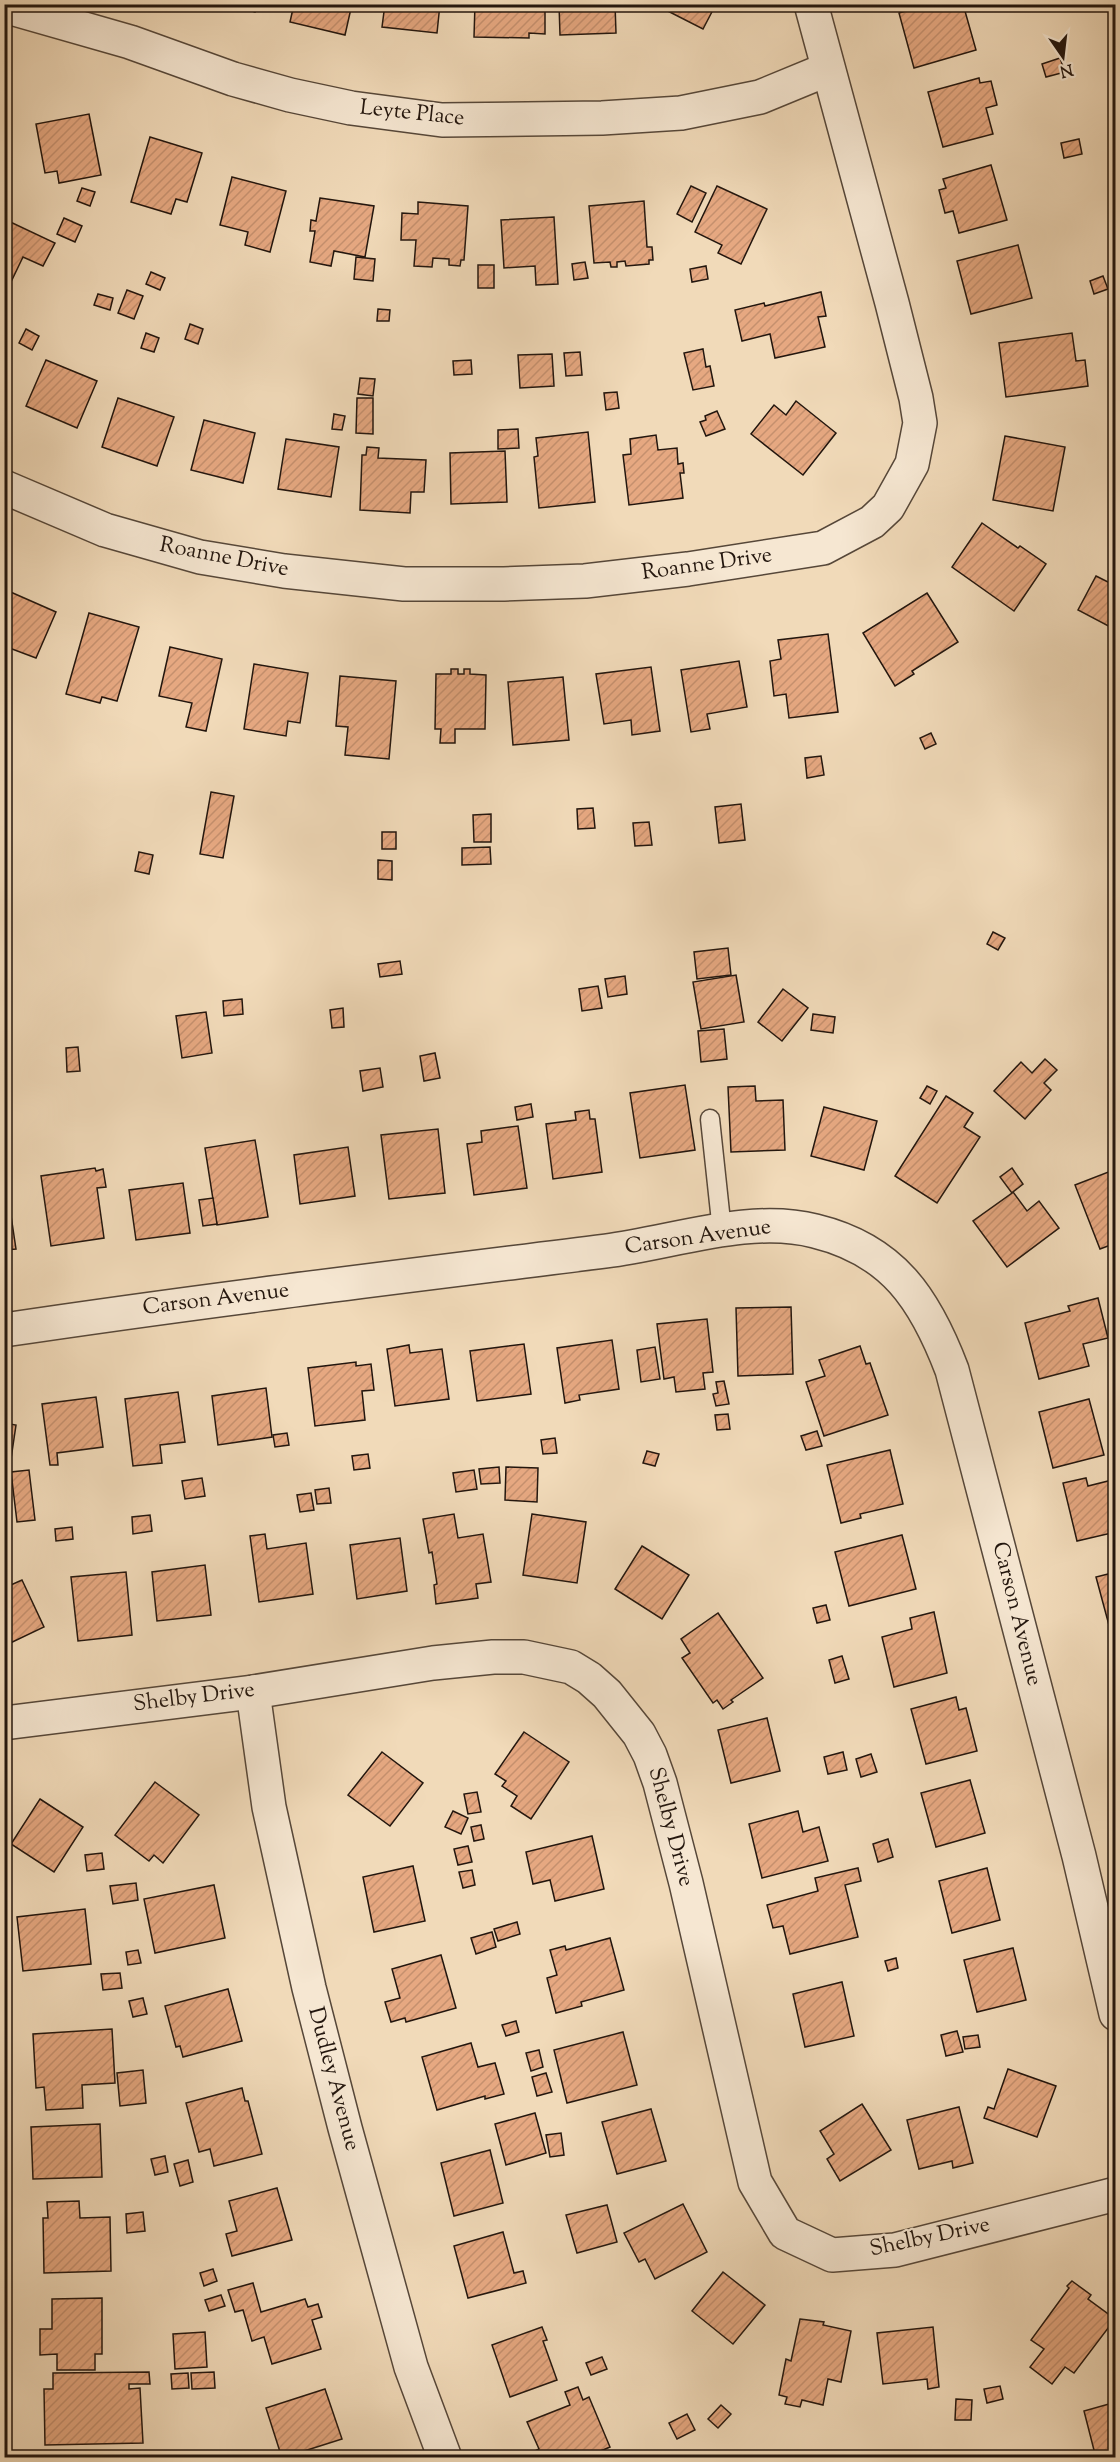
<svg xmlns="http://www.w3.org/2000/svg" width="1120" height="2462" viewBox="0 0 1120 2462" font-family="'Sorts Mill Goudy',serif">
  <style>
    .building { fill: url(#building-hatch); stroke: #23160e; stroke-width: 1.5 }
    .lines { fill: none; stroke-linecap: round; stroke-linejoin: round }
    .service-casing { stroke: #564739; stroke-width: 21 }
    .minor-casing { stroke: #564739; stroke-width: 36 }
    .service { stroke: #f6e7d2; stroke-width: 18 }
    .minor { stroke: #f6e7d2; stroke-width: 33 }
    .labels { text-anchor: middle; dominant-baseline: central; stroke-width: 4.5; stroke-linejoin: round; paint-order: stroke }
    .street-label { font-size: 22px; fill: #23160e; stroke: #f6e7d2 }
  </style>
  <defs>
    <pattern id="building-hatch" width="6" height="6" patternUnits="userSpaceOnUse" patternTransform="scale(1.5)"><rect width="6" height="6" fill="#e6a881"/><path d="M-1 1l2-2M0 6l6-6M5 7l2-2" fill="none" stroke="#c5906e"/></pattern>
  </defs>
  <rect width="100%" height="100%" fill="#f1dab9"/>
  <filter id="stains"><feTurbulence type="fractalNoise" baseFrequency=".00333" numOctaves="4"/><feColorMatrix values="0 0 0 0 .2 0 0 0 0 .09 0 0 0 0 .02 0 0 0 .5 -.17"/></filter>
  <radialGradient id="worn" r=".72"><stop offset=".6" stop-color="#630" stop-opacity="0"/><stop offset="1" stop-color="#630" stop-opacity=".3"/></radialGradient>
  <g class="building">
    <path d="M232 4H258L255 12Z"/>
    <path d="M294 4H352L345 35 290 22Z"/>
    <path d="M385 4H440L437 33 382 27Z"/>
    <path d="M475 4H545V34L529 33V38L474 37Z"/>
    <path d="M559 4H615L616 33 560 35Z"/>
    <path d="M654 4H716L703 29Z"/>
    <path d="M929 4H963L976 50 914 68 899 13Z"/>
    <path d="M1060 58 1065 72 1046 77 1042 64Z"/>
    <path d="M979 78 980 83 991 81 997 105 986 108 993 134 943 147 928 92Z"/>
    <path d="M89 114 101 175 59 183 57 171 45 173 36 124Z"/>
    <path d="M150 137 202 153 187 202 176 199 171 214 131 202Z"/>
    <path d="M1079 139 1082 154 1064 158 1061 143Z"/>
    <path d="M991 165 1007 220 959 233 953 211 945 213 939 190 946 188 943 179Z"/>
    <path d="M232 177 286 191 270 252 245 245 248 232 220 225Z"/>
    <path d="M691 186 706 193 692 222 677 214Z"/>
    <path d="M717 186 767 209 741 264 718 253 722 245 695 232Z"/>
    <path d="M82 188 95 192 90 206 77 201Z"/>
    <path d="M320 198 374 206 365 257 334 251 331 266 310 262 315 231H310L311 220 316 221Z"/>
    <path d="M644 201 647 247H652L653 260H649V264L626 266 625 261 617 262V267H611L610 262 594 263 589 206Z"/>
    <path d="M418 202 468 206 464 260H461L460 266 449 265V259L433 258 432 267 414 266 416 240H401L402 213 418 214Z"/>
    <path d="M554 217 558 284 536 285 535 266 504 268 501 220Z"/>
    <path d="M64 218 82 226 75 242 57 234Z"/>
    <path d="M4 219 55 243 43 266 23 257 10 284 4 281Z"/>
    <path d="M1018 245 1032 298 971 314 957 261Z"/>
    <path d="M356 257 375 259 373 281 354 279Z"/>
    <path d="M585 262 588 278 574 280 572 264Z"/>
    <rect x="478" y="265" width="16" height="23"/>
    <path d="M706 266 708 279 692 282 690 269Z"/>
    <path d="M151 272 165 278 160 290 146 284Z"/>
    <path d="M1103 276 1108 289 1094 294 1090 281Z"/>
    <path d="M127 290 143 296 134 319 118 313Z"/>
    <path d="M821 292 826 316 818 317 825 347 775 358 770 334 742 341 735 310 764 303 765 306Z"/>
    <path d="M98 294 113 298 110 310 94 305Z"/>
    <path d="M378 309 390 310 389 321H377Z"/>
    <path d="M190 324 203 329 198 344 185 339Z"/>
    <path d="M26 329 39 336 32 350 19 343Z"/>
    <path d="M146 333 159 338 154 352 141 348Z"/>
    <path d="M1072 333 1076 361 1085 360 1088 386 1006 397 999 343Z"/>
    <path d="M703 349 706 367 710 366 714 386 693 390 684 353Z"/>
    <path d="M580 352 582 375 566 376 564 353Z"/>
    <path d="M552 354 554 386 520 388 518 355Z"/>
    <path d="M46 360 97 381 77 428 26 406Z"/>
    <path d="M471 360 472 374 454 375 453 361Z"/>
    <path d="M360 378 375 379 373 396 358 394Z"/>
    <path d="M617 392 619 408 606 410 604 393Z"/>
    <path d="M118 398 174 417 157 466 102 447Z"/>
    <path d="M357 398H373V434L356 433Z"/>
    <path d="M796 401 836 433 803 475 751 434 774 405 786 415Z"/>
    <path d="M717 411 725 429 706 436 700 422 706 420 705 416Z"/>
    <path d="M334 414 345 416 342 430 332 429Z"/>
    <path d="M204 420 255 433 243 483 191 470Z"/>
    <path d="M518 429 519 448 498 449V430Z"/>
    <path d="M588 432 595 502 539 508 534 457 538 456 536 438Z"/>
    <path d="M656 435 658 450 677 448 678 464 683 463 684 473H680L683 498 629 505 623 455 631 454 630 439Z"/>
    <path d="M1005 436 1065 447 1053 511 993 500Z"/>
    <path d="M286 439 339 447 331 497 278 489Z"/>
    <path d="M367 447 379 448 378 458 426 460 424 492H411L410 513 360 510 362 455H366Z"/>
    <path d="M505 451 507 502 451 504 450 453Z"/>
    <path d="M982 523 1018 548 1020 546 1046 564 1014 611 952 567Z"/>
    <path d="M1096 576 1116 586V630L1078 610Z"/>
    <path d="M6 590 56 612 36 658 4 646Z"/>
    <path d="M927 593 958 642 912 671 914 674 895 686 863 633Z"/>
    <path d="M89 613 139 627 117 701 102 697 100 703 66 694Z"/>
    <path d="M828 634 838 712 789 718 786 694 774 696 770 661 781 659 778 640Z"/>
    <path d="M170 647 222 659 206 731 186 727 192 703 159 696Z"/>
    <path d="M739 661 747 707 707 714 710 729 691 732 681 670Z"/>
    <path d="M254 664 308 673 300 723 288 721 286 736 244 729Z"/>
    <path d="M651 667 660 731 632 735 631 720 604 724 596 674Z"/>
    <path d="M451 669H458V674H464V669H470V674L486 675 485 729H455V743H440L441 729H435L436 674H451Z"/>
    <path d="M340 676 396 681 389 759 345 755 348 727 336 726Z"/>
    <path d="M563 677 569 740 513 745 508 682Z"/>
    <path d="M931 733 936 744 925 749 920 738Z"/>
    <path d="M821 756 824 775 807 778 805 758Z"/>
    <path d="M211 792 234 796 223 858 200 854Z"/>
    <path d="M741 804 745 840 719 843 715 807Z"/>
    <path d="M593 808 595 828 578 829 577 809Z"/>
    <path d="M491 814V842H474L473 815Z"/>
    <path d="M649 822 652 845 635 846 633 823Z"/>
    <rect x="382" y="832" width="14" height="17"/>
    <path d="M490 847 491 864 462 865V848Z"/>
    <path d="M139 852 153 855 149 874 135 871Z"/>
    <path d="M378 860 392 861V880L378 879Z"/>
    <path d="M993 932 1005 938 998 950 987 944Z"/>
    <path d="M728 948 731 975 697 979 694 952Z"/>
    <path d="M400 961 402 974 380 977 378 964Z"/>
    <path d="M736 975 744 1022 701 1029 693 982Z"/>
    <path d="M625 976 627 994 608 997 605 979Z"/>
    <path d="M598 986 602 1008 582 1011 579 989Z"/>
    <path d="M783 989 808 1008 782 1041 758 1022Z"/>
    <path d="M242 999 243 1014 224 1016 223 1001Z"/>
    <path d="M343 1008 344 1027 332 1028 330 1010Z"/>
    <path d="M206 1012 212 1053 182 1058 176 1016Z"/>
    <path d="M813 1014 835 1017 833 1033 811 1030Z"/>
    <path d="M724 1029 727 1059 701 1062 698 1031Z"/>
    <path d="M78 1047 80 1071 67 1072 66 1048Z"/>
    <path d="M435 1053 440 1078 424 1081 420 1056Z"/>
    <path d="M1045 1059 1057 1070 1044 1083 1051 1090 1025 1119 994 1091 1021 1062 1032 1073Z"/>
    <path d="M380 1068 383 1087 363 1091 360 1071Z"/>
    <path d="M685 1085 695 1150 640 1158 630 1093Z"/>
    <path d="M755 1086 756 1101 783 1100 785 1150 731 1152 728 1087Z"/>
    <path d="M927 1086 937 1091 930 1104 920 1098Z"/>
    <path d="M946 1096 973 1113 964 1127 980 1137 937 1203 895 1176Z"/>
    <path d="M531 1104 533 1117 517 1120 515 1107Z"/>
    <path d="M824 1107 877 1121 864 1170 811 1156Z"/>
    <path d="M589 1110 590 1119H595L602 1172 553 1179 546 1124 576 1120 575 1112Z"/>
    <path d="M518 1126 527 1188 474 1195 467 1144 482 1142 481 1131Z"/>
    <path d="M438 1129 445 1193 389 1199 381 1135Z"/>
    <path d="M255 1140 268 1217 217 1225 205 1148Z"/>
    <path d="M348 1147 355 1196 300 1204 294 1155Z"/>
    <path d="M95 1168 96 1171 103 1169 106 1187 97 1188 104 1238 51 1246 41 1176Z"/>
    <path d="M1012 1168 1023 1184 1013 1192 1027 1211 1039 1201 1059 1228 1007 1267 973 1221 1012 1193 1000 1177Z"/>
    <path d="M1116 1169V1243L1100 1249 1075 1185Z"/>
    <path d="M183 1183 190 1233 136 1240 129 1190Z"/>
    <path d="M4 1189H7L16 1249 4 1250Z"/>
    <path d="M213 1198 217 1224 203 1226 199 1200Z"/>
    <path d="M1098 1298 1108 1338 1083 1344 1089 1366 1039 1379 1025 1323 1070 1311 1068 1306Z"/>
    <path d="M791 1307 793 1374 738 1376 736 1308Z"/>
    <path d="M707 1319 713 1372 703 1373 705 1389 676 1392 674 1377 664 1379 657 1324Z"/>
    <path d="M612 1340 619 1389 579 1395 580 1400 565 1403 557 1348Z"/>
    <path d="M524 1344 531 1394 477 1401 470 1351Z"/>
    <path d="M409 1345 410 1353 442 1349 449 1399 395 1406 387 1349Z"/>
    <path d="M860 1346 866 1364 870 1363 888 1415 824 1436 806 1382 825 1376 819 1360Z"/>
    <path d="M655 1347 660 1379 641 1382 637 1350Z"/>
    <path d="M356 1362V1366L371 1364 374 1390 362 1391 365 1420 315 1426 308 1368Z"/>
    <path d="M724 1381 729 1404 716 1406 713 1394 718 1393 716 1382Z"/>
    <path d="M266 1388 272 1437 218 1445 212 1396Z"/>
    <path d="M178 1392 185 1442 160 1445 162 1463 133 1466 125 1399Z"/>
    <path d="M96 1397 103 1447 57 1453 58 1465H50L42 1404Z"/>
    <path d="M1089 1399 1104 1455 1053 1468 1039 1412Z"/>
    <path d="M728 1414 730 1429 717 1430 715 1415Z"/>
    <path d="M4 1423 16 1425 8 1479 4 1478Z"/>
    <path d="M817 1431 822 1446 806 1450 801 1436Z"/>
    <path d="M287 1433 289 1445 275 1447 273 1435Z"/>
    <path d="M555 1438 557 1453 543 1454 541 1440Z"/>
    <path d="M890 1450 903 1504 860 1514 861 1518 841 1523 827 1465Z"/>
    <path d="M647 1451 659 1454 655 1466 643 1463Z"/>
    <path d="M368 1454 370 1468 354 1470 352 1456Z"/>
    <path d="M499 1467 500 1483 481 1484 479 1469Z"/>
    <path d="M506 1467 538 1468 537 1502 505 1500Z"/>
    <path d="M29 1470 35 1520 17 1522 11 1472Z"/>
    <path d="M474 1470 477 1489 456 1492 453 1473Z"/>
    <path d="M202 1478 205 1496 185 1499 182 1481Z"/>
    <path d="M1086 1478 1088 1486 1116 1479V1532L1077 1541 1063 1483Z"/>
    <path d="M329 1488 331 1503 317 1504 315 1490Z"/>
    <path d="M311 1493 314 1510 300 1512 297 1495Z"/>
    <path d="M454 1514 458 1538 483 1534 491 1582 476 1584 478 1598 436 1604 434 1585 437 1584 432 1552 429 1553 423 1519Z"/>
    <path d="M532 1514 586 1522 577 1583 523 1575Z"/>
    <path d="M150 1515 152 1531 133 1534 132 1517Z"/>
    <path d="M72 1527 73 1539 56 1541 55 1529Z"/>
    <path d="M265 1534 267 1549 306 1543 313 1594 259 1602 250 1536Z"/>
    <path d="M902 1535 916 1589 849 1606 835 1552Z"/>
    <path d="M400 1538 407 1591 357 1599 350 1545Z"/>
    <path d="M642 1546 689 1575 662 1619 615 1589Z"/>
    <path d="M205 1565 211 1615 157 1621 152 1572Z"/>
    <path d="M126 1572 132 1635 78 1641 71 1577Z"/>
    <path d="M1116 1572V1627L1110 1629 1096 1577Z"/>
    <path d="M22 1580 44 1627 4 1646V1588Z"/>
    <path d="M826 1605 830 1620 817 1623 813 1608Z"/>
    <path d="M934 1612 947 1673 894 1687 882 1637 912 1629 910 1618Z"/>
    <path d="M718 1613 763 1678 731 1700 733 1702 723 1709 717 1700 713 1703 682 1658 690 1653 681 1639Z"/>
    <path d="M842 1656 849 1679 835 1683 829 1660Z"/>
    <path d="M1116 1661V1684L1110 1662Z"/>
    <path d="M956 1697 959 1710 966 1708 977 1751 926 1764 911 1709Z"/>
    <path d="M767 1718 780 1771 731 1783 718 1730Z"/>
    <path d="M524 1732 569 1762 531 1819 511 1806 517 1796 502 1786 506 1781 495 1774Z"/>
    <path d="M382 1752 423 1783 390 1826 348 1795Z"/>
    <path d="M843 1752 847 1770 828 1774 824 1757Z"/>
    <path d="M871 1754 877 1772 861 1777 856 1759Z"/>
    <path d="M970 1780 985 1833 936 1847 921 1793Z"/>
    <path d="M155 1782 199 1815 163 1863 154 1855 149 1861 115 1835Z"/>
    <path d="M477 1792 481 1812 468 1814 464 1794Z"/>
    <path d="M40 1799 83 1827 54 1872 11 1844Z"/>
    <path d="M453 1811 468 1818 461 1834 445 1827Z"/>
    <path d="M798 1811 803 1832 819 1827 828 1861 762 1878 749 1824Z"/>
    <path d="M481 1825 484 1839 474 1841 471 1827Z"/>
    <path d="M592 1836 604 1889 555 1901 550 1880 533 1884 526 1852Z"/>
    <path d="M888 1839 893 1857 878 1862 873 1844Z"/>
    <path d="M468 1846 472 1862 458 1865 454 1849Z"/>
    <path d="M102 1853 104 1869 87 1871 85 1855Z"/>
    <path d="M413 1866 425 1921 374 1932 363 1877Z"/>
    <path d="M858 1868 861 1881 845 1885 858 1937 790 1954 783 1926 773 1928 767 1905 818 1891 815 1878Z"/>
    <path d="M987 1868 1000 1920 952 1933 939 1881Z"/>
    <path d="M472 1870 475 1885 463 1888 459 1872Z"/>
    <path d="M136 1883 138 1900 113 1904 110 1886Z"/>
    <path d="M214 1885 225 1938 155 1953 144 1899Z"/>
    <path d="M85 1909 91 1964 23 1971 17 1917Z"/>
    <path d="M517 1922 520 1934 498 1941 494 1929Z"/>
    <path d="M492 1932 496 1947 476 1954 471 1938Z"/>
    <path d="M610 1938 624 1990 581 2002 582 2006 556 2013 547 1978 557 1975 550 1950 565 1946 566 1950Z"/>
    <path d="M1013 1948 1026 2000 977 2012 964 1960Z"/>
    <path d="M138 1950 141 1963 128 1965 126 1952Z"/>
    <path d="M441 1955 456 2008 406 2022 405 2018 391 2022 385 2002 400 1998 392 1969Z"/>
    <path d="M896 1958 898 1968 888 1971 885 1961Z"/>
    <path d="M120 1973 122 1988 103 1990 101 1974Z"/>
    <path d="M842 1982 854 2036 805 2047 793 1994Z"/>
    <path d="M228 1989 242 2041 183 2057 180 2046 176 2047 165 2006Z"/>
    <path d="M143 1998 147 2014 133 2017 129 2001Z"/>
    <path d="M516 2021 519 2032 506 2036 502 2025Z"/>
    <path d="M112 2029 115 2083 82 2085 83 2108 46 2110 44 2087 36 2088 33 2034Z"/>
    <path d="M957 2031 963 2052 946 2056 941 2035Z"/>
    <path d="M623 2032 637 2085 567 2103 554 2050Z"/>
    <path d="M978 2035 980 2047 965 2049 963 2037Z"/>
    <path d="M471 2043 478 2067 495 2063 504 2094 485 2099V2096L437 2110 422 2057Z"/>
    <path d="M539 2050 543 2067 531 2071 526 2053Z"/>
    <path d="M1008 2069 1056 2086 1037 2137 984 2118 988 2107 994 2109Z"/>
    <path d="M143 2070 146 2103 120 2106 117 2073Z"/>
    <path d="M546 2073 552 2092 537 2096 532 2077Z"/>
    <path d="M242 2088 245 2101H248L262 2154 214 2166 210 2149 199 2152 186 2103Z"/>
    <path d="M862 2104 891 2150 840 2181 827 2159 834 2154 820 2131Z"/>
    <path d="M959 2107 973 2163 953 2168 952 2161 919 2169 907 2120Z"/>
    <path d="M651 2109 666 2161 617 2174 602 2122Z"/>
    <path d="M535 2113 546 2153 506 2165 495 2124Z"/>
    <path d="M100 2124 102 2177 33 2179 31 2127Z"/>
    <path d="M561 2133 564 2155 550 2157 546 2135Z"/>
    <path d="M490 2150 503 2203 454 2216 441 2163Z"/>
    <path d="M165 2156 168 2172 155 2175 151 2159Z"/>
    <path d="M188 2160 193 2182 180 2186 174 2164Z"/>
    <path d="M277 2188 292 2240 232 2256 226 2234 237 2231 229 2201Z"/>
    <path d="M79 2201 80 2218 110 2217 111 2271 44 2273 43 2218H48L47 2202Z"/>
    <path d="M683 2204 707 2252 655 2279 645 2259 639 2262 624 2233Z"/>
    <path d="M607 2205 617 2242 577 2253 566 2215Z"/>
    <path d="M143 2212 145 2231 127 2233 126 2214Z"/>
    <path d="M503 2232 514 2273 523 2271 526 2283 468 2298 454 2246Z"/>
    <path d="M213 2269 217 2281 204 2286 200 2273Z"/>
    <path d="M723 2272 765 2305 733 2344 692 2311Z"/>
    <path d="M1072 2281 1091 2295 1088 2299 1115 2319 1074 2373 1065 2367 1052 2384 1030 2367 1044 2349 1031 2340 1069 2288 1067 2286Z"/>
    <path d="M253 2283 261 2312 305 2299 308 2307 318 2304 322 2317 312 2320 321 2349 272 2364 264 2337 252 2341 243 2310 235 2312 228 2290Z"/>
    <path d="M221 2295 225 2306 209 2311 205 2300Z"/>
    <path d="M102 2298V2354H95V2370H57V2354L40 2355V2329H52V2299Z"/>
    <path d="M800 2319 824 2322 823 2325 851 2331 841 2382 828 2379 823 2405 802 2400 800 2407 785 2404 787 2397 779 2395 786 2359 791 2361Z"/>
    <path d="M542 2327 547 2340 543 2341 557 2380 510 2397 492 2345Z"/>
    <path d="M933 2327 939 2387 928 2389 927 2379 883 2384 877 2333Z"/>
    <path d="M205 2332 207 2367 175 2369 173 2334Z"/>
    <path d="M602 2357 607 2369 591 2375 586 2363Z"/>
    <path d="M149 2372 150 2384H129V2389L140 2388 143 2443 45 2445 44 2389H53V2373Z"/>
    <path d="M214 2372 215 2388 192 2389 191 2373Z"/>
    <path d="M188 2373 189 2388 172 2389 171 2374Z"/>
    <path d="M1000 2386 1003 2399 987 2403 984 2389Z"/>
    <path d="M578 2387 583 2400 589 2397 610 2447 584 2458H535L533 2452 539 2449 527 2422 570 2405 565 2392Z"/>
    <path d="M325 2389 342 2439 282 2458 266 2408Z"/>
    <path d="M956 2399 972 2400 971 2420H955Z"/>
    <path d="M1116 2402V2458H1096L1084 2411Z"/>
    <path d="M721 2405 731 2414 718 2428 708 2419Z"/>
    <path d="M687 2414 695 2430 677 2439 669 2423Z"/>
  </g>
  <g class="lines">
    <defs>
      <path id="service" d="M710 1119 722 1231"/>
      <g id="minor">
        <path d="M4 6 130 42 233 79 290 95 351 108 442 120 602 118 681 113 760 97 828 69"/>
        <path d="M4 487 105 530 200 557 284 571 404 584H504L585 581 688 569 823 548 872 522 888 507 912 464 920 423 916 398 892 303 811 4"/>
        <path d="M4 1330C205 1300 406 1276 606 1251 672 1243 749 1214 815 1231 893 1250 925 1299 952 1370L1079 1856 1116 2014"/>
        <path d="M253 1692 269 1807 309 1988 345 2128 411 2367 445 2458"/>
        <path d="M4 1723 253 1692 433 1663 493 1657H524L571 1667 589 1678 607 1694 639 1734 650 1755 660 1783 686 1883 755 2182 785 2233 832 2255 895 2250 1116 2194"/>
      </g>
    </defs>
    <use href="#service" class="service-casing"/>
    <use href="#minor" class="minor-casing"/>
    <use href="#service" class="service"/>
    <use href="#minor" class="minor"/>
  </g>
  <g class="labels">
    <g class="street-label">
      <text transform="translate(412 114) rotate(6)">Leyte Place</text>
      <text transform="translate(224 558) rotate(11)">Roanne Drive</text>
      <text transform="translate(707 565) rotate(-8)">Roanne Drive</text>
      <text transform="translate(698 1238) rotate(-8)">Carson Avenue</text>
      <text transform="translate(216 1300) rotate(-7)">Carson Avenue</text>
      <text transform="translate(1016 1614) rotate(76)">Carson Avenue</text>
      <text transform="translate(194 1698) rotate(-7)">Shelby Drive</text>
      <text transform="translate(670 1827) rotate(75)">Shelby Drive</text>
      <text transform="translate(333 2079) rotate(75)">Dudley Avenue</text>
      <text transform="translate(930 2238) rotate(-12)">Shelby Drive</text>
    </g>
  </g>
  <rect width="1120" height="2462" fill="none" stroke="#f1dab9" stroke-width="24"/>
  <rect x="6" y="6" width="1108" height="2450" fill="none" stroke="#23160e" stroke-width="3"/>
  <rect x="12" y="12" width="1096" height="2438" fill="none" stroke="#23160e" stroke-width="1.5"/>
  <g transform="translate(1063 57) rotate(166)" stroke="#f6e7d2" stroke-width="4.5" paint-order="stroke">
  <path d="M0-4.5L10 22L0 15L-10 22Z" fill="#23160e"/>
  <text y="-9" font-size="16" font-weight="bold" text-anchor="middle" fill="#23160e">N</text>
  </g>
  <rect width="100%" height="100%" filter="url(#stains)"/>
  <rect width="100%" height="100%" fill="url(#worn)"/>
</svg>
